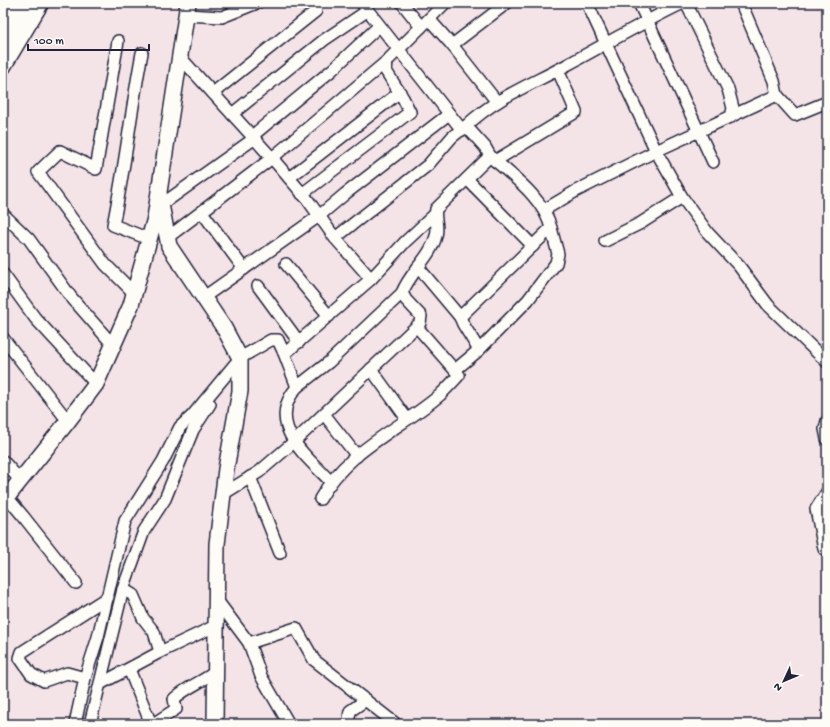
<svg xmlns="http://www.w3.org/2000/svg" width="830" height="727" viewBox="0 0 830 727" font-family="'Gochi Hand',sans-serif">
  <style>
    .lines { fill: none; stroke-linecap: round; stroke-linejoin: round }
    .minor-casing { stroke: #22223b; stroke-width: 14 }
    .major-casing { stroke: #22223b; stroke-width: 18 }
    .minor { stroke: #fdfcf7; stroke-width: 11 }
    .major { stroke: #fdfcf7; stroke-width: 15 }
  </style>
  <rect width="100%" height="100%" fill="#f4e3e7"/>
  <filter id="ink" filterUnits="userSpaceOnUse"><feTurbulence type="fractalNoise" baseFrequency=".025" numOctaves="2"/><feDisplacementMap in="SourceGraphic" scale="8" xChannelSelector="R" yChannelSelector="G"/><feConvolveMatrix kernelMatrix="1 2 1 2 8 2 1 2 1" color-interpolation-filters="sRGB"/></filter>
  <g filter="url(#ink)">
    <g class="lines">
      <defs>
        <g id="minor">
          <path d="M362 3 462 130"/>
          <path d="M402 3 421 27"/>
          <path d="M587 3 656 151 777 95 795 115 827 102"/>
          <path d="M639 3 713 162"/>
          <path d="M686 3 728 89 733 108 731 117"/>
          <path d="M741 3 774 81 777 95"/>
          <path d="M186 15 222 17 257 3"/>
          <path d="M429 19 452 45"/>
          <path d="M3 28 17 4"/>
          <path d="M118 41 96 169 60 151 38 172 105 264 134 293"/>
          <path d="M142 53C131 110 125 168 113 225L149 239"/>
          <path d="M213 93 316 11"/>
          <path d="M497 102 452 45 507 3"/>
          <path d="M232 114 324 40 367 11"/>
          <path d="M252 136 332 70 379 26"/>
          <path d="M495 161 576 112 558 70"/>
          <path d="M289 178 400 92"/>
          <path d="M467 179 533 246"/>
          <path d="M302 194 410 112 403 98 386 71 387 61 445 3"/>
          <path d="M161 205 255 138"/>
          <path d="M544 210 576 191 656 151 682 197 708 233 739 266 768 305 827 362"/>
          <path d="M202 212 244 269"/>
          <path d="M3 214 29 239 71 297 113 345"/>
          <path d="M167 238 272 158 387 61"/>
          <path d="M335 238 428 165 452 137 466 126"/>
          <path d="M605 241 641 223 682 197"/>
          <path d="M286 264 329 316"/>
          <path d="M418 267 460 317"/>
          <path d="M3 274 35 318 96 384"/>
          <path d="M371 279 405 242 435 214"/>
          <path d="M258 286 299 342"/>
          <path d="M204 297 319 216 345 194 449 114"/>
          <path d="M3 338 68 421"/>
          <path d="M479 350 463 324 460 317 551 228C544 198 512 176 490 156"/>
          <path d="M284 353 297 387 329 362 402 293"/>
          <path d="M371 369 407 419"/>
          <path d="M455 370 479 350 528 300 556 263 558 254 551 228"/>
          <path d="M297 387C265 424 305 455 330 481"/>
          <path d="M324 414 357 456"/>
          <path d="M827 421 825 429 827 439"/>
          <path d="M3 461 21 481"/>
          <path d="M250 477 280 553"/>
          <path d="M223 494 259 472 294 442 420 323 421 316 406 300 402 293C410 272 431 257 436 236 439 227 434 218 436 209L490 156 485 147 466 126C497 97 528 86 565 66 604 45 643 22 683 3"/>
          <path d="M7 497 23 516 76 583"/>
          <path d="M320 499C347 450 399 430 440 395 446 389 453 382 459 375L417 327"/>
          <path d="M824 549 816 509 827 492"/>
          <path d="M123 589 133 595 143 618 154 632 160 652"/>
          <path d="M216 599 249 643 296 628 314 660 396 724"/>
          <path d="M249 643 261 676 289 724"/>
          <path d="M129 669 151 724"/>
          <path d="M85 678 67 673 44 681 31 674 20 658 22 652 108 597"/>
          <path d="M100 684 160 652 215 626"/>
          <path d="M75 724 85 678 98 637 125 521 163 461 180 427 192 416 240 358 271 340H278L284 353 289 350 371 279 335 238 307 199 272 158 180 57"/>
          <path d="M90 724 123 589 144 531 165 499 193 430 210 404"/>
          <path d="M153 724 176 709 174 699C185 688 202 682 215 672"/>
          <path d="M348 724 350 711 366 700"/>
        </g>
        <g id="major">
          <path d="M3 43 26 3"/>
          <path d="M3 67 41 3"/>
          <path d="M159 194 169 246 224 328 240 358V391L226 469 217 544 215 724"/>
          <path d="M3 502 68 421 96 384 131 305 155 218 188 3"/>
        </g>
      </defs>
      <use href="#minor" class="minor-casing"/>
      <use href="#major" class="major-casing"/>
      <use href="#minor" class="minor"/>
      <use href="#major" class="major"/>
    </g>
  </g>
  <rect width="830" height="727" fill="none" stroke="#fdfcf7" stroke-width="16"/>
  <rect x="8" y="8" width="814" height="711" fill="none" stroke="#22223b" stroke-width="1.5" filter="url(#ink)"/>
  <g transform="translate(784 681) rotate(226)" stroke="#fdfcf7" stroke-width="3" paint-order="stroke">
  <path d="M0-3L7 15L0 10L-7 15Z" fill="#22223b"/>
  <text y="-6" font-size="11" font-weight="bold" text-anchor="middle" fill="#22223b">N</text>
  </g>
  <path d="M28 44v6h121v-6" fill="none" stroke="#22223b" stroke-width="2"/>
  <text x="34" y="44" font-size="12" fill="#22223b" stroke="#fdfcf7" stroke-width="3" paint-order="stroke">100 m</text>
</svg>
